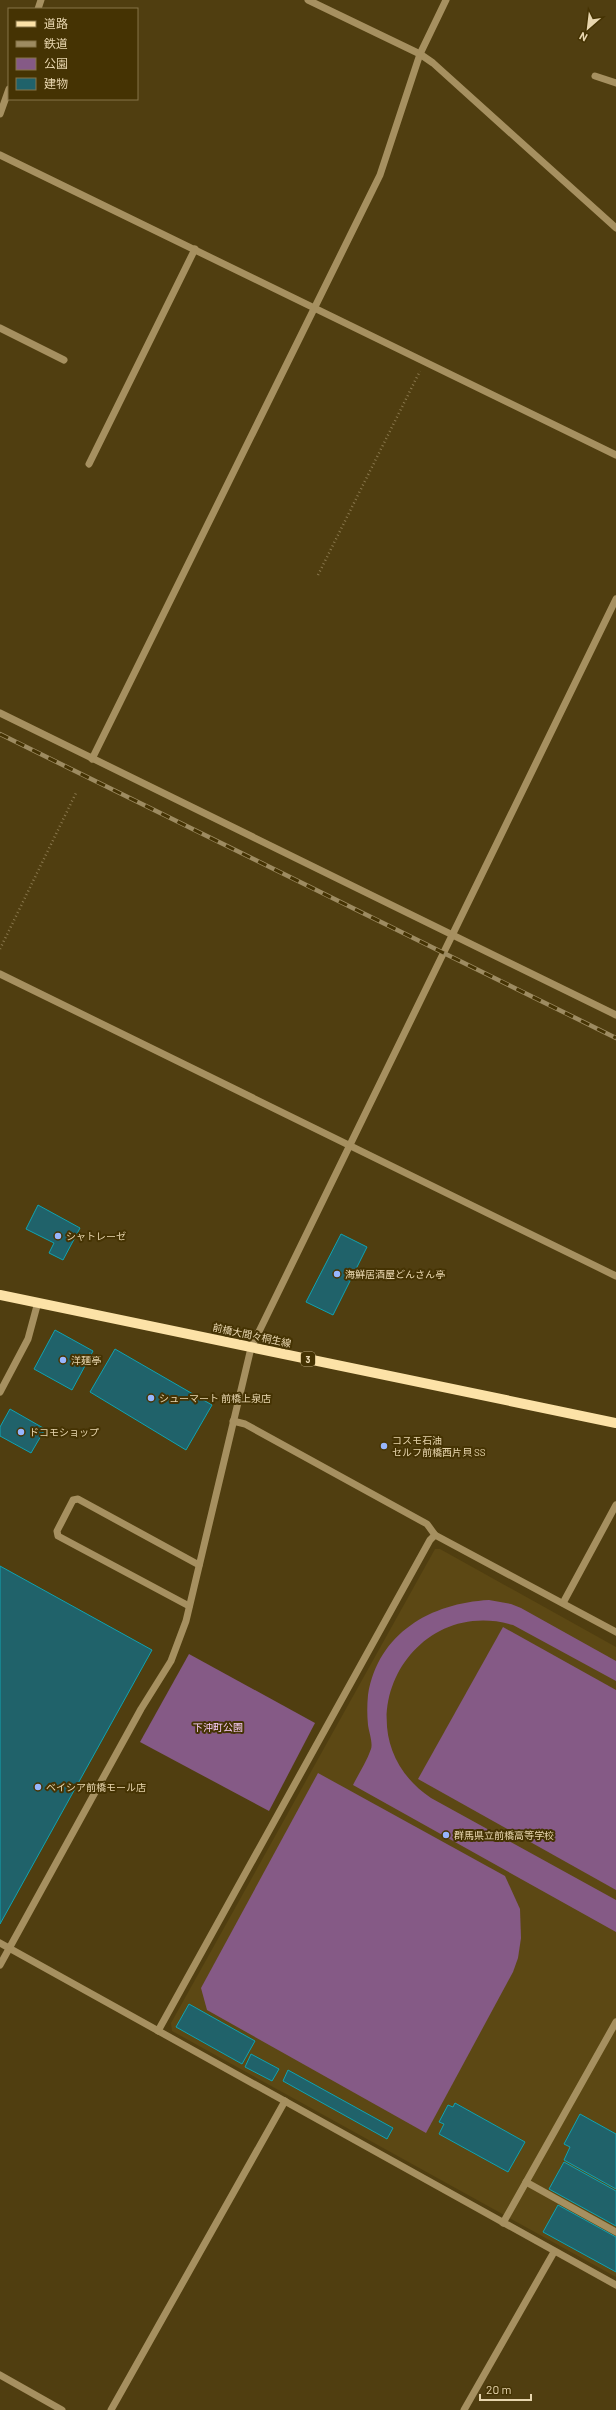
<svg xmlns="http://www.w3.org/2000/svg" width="616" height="2410" viewBox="0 0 616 2410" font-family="Barlow,'Noto Sans JP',sans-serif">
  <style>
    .built { fill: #5c4814 }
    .green { fill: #855a86 }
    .building { fill: #20626a; stroke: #0fa3b2 }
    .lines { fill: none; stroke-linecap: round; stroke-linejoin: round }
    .path { stroke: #89774c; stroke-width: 2.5; stroke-dasharray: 1 3; stroke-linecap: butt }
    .minor { stroke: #a69060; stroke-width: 7 }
    .major { stroke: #fce2a7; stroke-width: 10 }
    .rail-casing { stroke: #9d8b61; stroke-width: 4.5 }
    .rail { stroke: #453303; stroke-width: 3; stroke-dasharray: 9; stroke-linecap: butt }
    .poi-dot { fill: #97b6fd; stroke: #453303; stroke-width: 1.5 }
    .labels { text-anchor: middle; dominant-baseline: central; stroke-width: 4; stroke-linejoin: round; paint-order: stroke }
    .shield { fill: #453303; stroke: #b7a57b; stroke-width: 1 }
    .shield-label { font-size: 9px; font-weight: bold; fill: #e8d6af }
    .poi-label { font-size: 10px; fill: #e8d6af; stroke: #453303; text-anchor: start }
    .street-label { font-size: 10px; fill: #e8d6af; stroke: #453303 }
    .park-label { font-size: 10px; fill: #fbcefb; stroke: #453303 }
  </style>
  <rect width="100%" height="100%" fill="#503e10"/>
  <path class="built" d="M435 1549H440L616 1647V2277L172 2031 171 2023Z"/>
  <g class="green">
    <path d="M489 1600 511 1604 521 1608 616 1661V1681L513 1625C406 1594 337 1735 431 1798L616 1900V1932L353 1785C359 1773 367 1761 371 1749 373 1743 369 1732 368 1725 367 1715 367 1705 368 1695 378 1633 431 1603 489 1600Z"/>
    <path d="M503 1627 616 1690V1890L418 1779Z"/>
    <path d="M189 1654 315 1723 269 1811 140 1742Z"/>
    <path d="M318 1773 505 1876 520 1909 521 1938 518 1958 513 1972 426 2133 207 2010 201 1988Z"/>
  </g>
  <g class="building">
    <path d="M38 1205 80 1228 63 1260 49 1253 54 1243 26 1229Z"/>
    <path d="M341 1234 367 1247 333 1315 306 1302Z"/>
    <path d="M55 1330 93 1351 72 1390 34 1369Z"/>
    <path d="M115 1349 212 1405 186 1450 90 1392Z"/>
    <path d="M10 1409 45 1429 31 1453 0 1436V1427Z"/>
    <path d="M0 1566 152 1650 0 1924Z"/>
    <path d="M189 2004 255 2041 242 2064 176 2027Z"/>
    <path d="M251 2054 279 2069 272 2081 245 2067Z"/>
    <path d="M288 2070 393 2128 387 2139 283 2081Z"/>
    <path d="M455 2103 525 2142 508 2172 439 2134 444 2124 439 2122 448 2105 453 2107Z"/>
    <path d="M580 2114 616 2134V2189L564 2160 570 2147 564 2144Z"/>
    <path d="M564 2162 616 2191V2226L549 2189Z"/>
    <path d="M558 2205 616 2237V2272L543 2232Z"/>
  </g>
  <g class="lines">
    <g class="path">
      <path d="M318 575 420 371"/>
      <path d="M0 949 76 793"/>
    </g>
    <g class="minor">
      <path d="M308 0 420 54 433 63 616 228"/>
      <path d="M38 9 41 0"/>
      <path d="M595 76 616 83"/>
      <path d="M0 114 9 89"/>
      <path d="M0 155 616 455"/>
      <path d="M0 328 64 360"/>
      <path d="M89 464 195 249"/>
      <path d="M0 713 616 1015"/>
      <path d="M92 759 380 175 420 54 446 0"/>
      <path d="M0 974 616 1276"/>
      <path d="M0 1392 28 1339 38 1302"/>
      <path d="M233 1421 245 1424 427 1524 435 1535 616 1632"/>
      <path d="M563 1603 616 1505"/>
      <path d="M189 1606 58 1536 57 1531 73 1500 78 1499 199 1565"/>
      <path d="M0 1943 616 2285"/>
      <path d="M0 1965 141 1709 171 1661 186 1621 251 1348 616 599"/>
      <path d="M158 2031 430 1540 435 1535"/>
      <path d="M526 2182 616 2232"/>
      <path d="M503 2223 616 2022"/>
      <path d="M0 2375 62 2410"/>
      <path d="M111 2410 285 2101"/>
      <path d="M464 2410 554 2252"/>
    </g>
    <path class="major" d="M0 1295 616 1423"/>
    <defs>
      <path id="rail" d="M0 734 616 1038"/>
    </defs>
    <use href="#rail" class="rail-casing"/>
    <use href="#rail" class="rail"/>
  </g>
  <g class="poi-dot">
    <circle cx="58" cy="1236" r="4"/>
    <circle cx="337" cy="1274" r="4"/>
    <circle cx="63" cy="1360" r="4"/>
    <circle cx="151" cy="1398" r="4"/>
    <circle cx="21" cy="1432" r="4"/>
    <circle cx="384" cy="1446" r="4"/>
    <circle cx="38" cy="1787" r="4"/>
    <circle cx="446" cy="1835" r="4"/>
  </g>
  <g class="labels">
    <rect class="shield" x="301" y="1352" width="14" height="14" rx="3"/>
    <g class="shield-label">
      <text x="308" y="1359">3</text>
    </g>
    <g class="poi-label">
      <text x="66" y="1236">シャトレーゼ</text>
      <text x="345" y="1274">海鮮居酒屋どんさん亭</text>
      <text x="71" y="1360">洋麺亭</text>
      <text x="159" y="1398">シューマート 前橋上泉店</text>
      <text x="29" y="1432">ドコモショップ</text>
      <text x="392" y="1440">コスモ石油<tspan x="392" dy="12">セルフ前橋西片貝 SS</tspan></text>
      <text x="46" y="1787">ベイシア前橋モール店</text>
      <text x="454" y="1835">群馬県立前橋高等学校</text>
    </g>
    <g class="street-label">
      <text transform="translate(252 1335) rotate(12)">前橋大間々桐生線</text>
    </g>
    <g class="park-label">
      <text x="218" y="1727">下沖町公園</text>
    </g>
  </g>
  <rect x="8" y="8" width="130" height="92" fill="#453303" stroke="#867448"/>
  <rect x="16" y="21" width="20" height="6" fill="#fce2a7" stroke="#867448"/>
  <text x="44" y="28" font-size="12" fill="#e8d6af">道路</text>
  <rect x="16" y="41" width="20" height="6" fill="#9d8b61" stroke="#867448"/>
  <text x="44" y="48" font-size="12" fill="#e8d6af">鉄道</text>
  <rect x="16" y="58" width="20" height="12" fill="#855a86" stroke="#867448"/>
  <text x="44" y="68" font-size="12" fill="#e8d6af">公園</text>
  <rect x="16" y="78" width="20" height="12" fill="#20626a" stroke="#867448"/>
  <text x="44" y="88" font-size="12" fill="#e8d6af">建物</text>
  <g transform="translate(588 28) rotate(208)" stroke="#453303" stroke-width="3" paint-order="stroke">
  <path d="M0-3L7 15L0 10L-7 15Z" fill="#e8d6af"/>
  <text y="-6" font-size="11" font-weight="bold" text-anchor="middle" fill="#e8d6af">N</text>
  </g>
  <path d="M480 2394v6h51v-6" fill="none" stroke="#e8d6af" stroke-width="2"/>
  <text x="486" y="2394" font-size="12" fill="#e8d6af" stroke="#453303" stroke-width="3" paint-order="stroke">20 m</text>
</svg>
